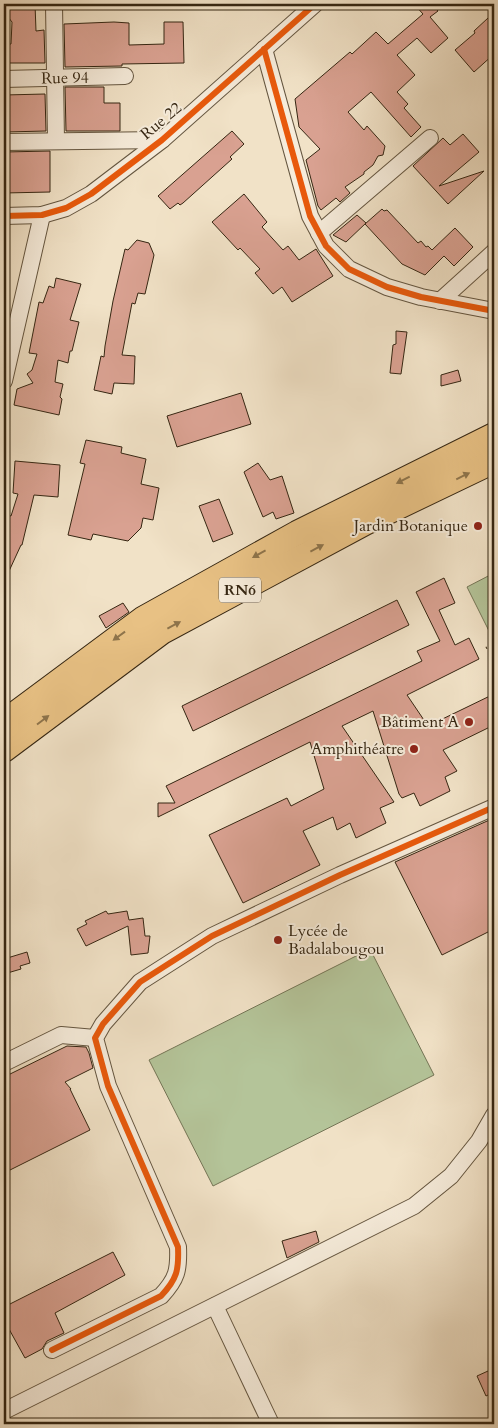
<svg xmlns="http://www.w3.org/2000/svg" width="498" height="1428" viewBox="0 0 498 1428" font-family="Cardo,serif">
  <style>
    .green { fill: #b4c499; stroke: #747556 }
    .building { fill: #d9a191; stroke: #352612 }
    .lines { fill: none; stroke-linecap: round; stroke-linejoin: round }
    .minor-casing { stroke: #64553f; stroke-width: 18 }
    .highway-casing { stroke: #352612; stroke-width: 26 }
    .path { stroke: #352612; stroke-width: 2.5; stroke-dasharray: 1 2.5; stroke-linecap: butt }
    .minor { stroke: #f6ecdb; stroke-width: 16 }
    .highway { stroke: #e8c184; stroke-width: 24 }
    .cycleway-casing { stroke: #f6ecdb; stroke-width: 9 }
    .cycleway { stroke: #e8590c; stroke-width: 6 }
    .oneway { fill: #8e744b }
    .poi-dot { fill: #8f2418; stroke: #f6ecdb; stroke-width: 2 }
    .labels { text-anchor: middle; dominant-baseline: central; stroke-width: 4; stroke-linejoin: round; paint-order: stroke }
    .shield { fill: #f6ecdb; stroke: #6f614e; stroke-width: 1 }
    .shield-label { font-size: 15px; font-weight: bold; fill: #352612 }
    .street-label { font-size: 16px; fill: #352612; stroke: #f6ecdb }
    .poi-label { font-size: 16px; fill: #352612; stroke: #f6ecdb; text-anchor: end }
  </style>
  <rect width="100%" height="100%" fill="#f1e2c7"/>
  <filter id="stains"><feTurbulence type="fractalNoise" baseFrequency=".004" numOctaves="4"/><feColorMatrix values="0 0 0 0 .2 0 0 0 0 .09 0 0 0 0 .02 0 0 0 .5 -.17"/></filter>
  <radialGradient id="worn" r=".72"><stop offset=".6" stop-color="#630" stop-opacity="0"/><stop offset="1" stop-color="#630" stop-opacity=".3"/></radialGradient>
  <g class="green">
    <path d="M494 573V641L467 587Z"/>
    <path d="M370 949 434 1075 213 1186 149 1060Z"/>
  </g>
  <g class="building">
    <path d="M35 4 36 31 44 30 45 63H4V44H11L12 22 4 12V5Z"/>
    <path d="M414 4H432L438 11 430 17 448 38 431 53 417 38 397 55 415 75 397 92 408 104 404 108 421 127 411 137 371 92 348 112 364 130 367 126 385 146 383 155 378 156 373 165 364 172V174L345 187 350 193 340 202 336 198 321 210 318 206 306 160 320 149 299 127 295 99 350 52 352 54 376 32 388 44 423 14Z"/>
    <path d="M488 18 494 25V54L474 72 455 50 475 33 474 31Z"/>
    <path d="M114 22 129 23V45L164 44V22H183L184 63 122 64V66L65 67 64 24Z"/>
    <path d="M65 87H104V103H120V131H66Z"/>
    <path d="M45 94 46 131 5 132 4 95Z"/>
    <path d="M232 131 244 144 230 157 232 159 183 203 180 205 178 203 170 209 158 196Z"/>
    <path d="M463 134 479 152 439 186 484 171 448 204 413 166 443 138 450 145Z"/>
    <path d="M50 151V192L4 193V152Z"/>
    <path d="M244 194 267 222 262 227 283 250 288 246 299 260 316 249 333 276 292 302 282 287 273 294 255 273 260 269 240 248 238 250 212 222Z"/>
    <path d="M382 209 384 211 387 210 418 243 421 241 426 247 428 246 432 250 455 228 473 247 454 266 444 256 425 275 402 264 365 224Z"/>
    <path d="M357 215 366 223 346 242 333 235Z"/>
    <path d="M137 240 149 243 154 255 145 294 138 293 135 304 132 303 122 355 135 356 134 384 114 383 112 394 94 390 101 356 104 357 105 346 113 301 125 249 128 250Z"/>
    <path d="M56 278 81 284 70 320 79 322 72 351H70L68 363 58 360 55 382 63 384 60 397 62 399 59 415 14 405 17 389 33 383 27 374 32 370 37 354 29 353 39 302 43 303 49 286 54 288Z"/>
    <path d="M396 331 407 332 401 374 390 373 393 345 396 344Z"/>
    <path d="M458 370 461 381 441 386V375Z"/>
    <path d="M241 393 251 424 177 447 167 416Z"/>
    <path d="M86 440 122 447 121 453 146 459 141 484 159 488 153 520 143 518 141 528 128 541 93 534 91 540 68 535 85 464 80 463Z"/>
    <path d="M15 461 60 465 58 497 34 495 22 545H21L4 582V531L7 515 11 516 18 494 13 493Z"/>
    <path d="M258 463 270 480 282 476 294 513 276 519 273 512 263 517 244 472Z"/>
    <path d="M219 499 233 534 213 542 199 506Z"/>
    <path d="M444 578 455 603 439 610 455 645 469 638 479 659 407 695 428 726 494 694V725L443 750 457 771 445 777 450 791 420 806 414 793 402 798 399 794 373 711 342 726 394 802 380 808 386 823 356 838 350 823 337 830 333 817 303 831 320 865 243 903 209 835 287 798 291 806 324 789 310 742 158 817V803H175L166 786 422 661 417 651 440 641 416 592Z"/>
    <path d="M397 600 409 625 193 731 182 706Z"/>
    <path d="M123 603 129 612 106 628 99 616Z"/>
    <path d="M494 818V929L442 955 395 862Z"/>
    <path d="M106 911 108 914 127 911 129 920 143 918 145 936H150L148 953 131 955 128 926 86 946 77 929 87 924 85 921Z"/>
    <path d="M27 952 30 963 20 966 21 969 4 974V959Z"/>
    <path d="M67 1046 86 1047 89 1053 93 1068 65 1082 71 1089H70L90 1130 4 1173V1077Z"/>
    <path d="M316 1231 319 1242 287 1258 282 1241Z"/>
    <path d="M113 1252 125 1275 55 1313 64 1333 47 1341 42 1349 25 1358 4 1320V1307Z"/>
    <path d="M488 1371 494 1384V1392L486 1396 477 1376Z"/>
  </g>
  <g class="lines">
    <defs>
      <g id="minor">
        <path d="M54 4 56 141"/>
        <path d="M264 49 310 216 326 246 349 269 387 287 421 297 494 311"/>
        <path d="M4 79 125 76"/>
        <path d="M4 142 162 140"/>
        <path d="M4 216 42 215 66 208 91 194 162 140 315 4"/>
        <path d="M319 233 430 138"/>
        <path d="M440 301 494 252"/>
        <path d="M4 381 42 215"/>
        <path d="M4 1063 61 1035 95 1038"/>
        <path d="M215 1306 271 1424"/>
        <path d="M52 1350 161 1296C177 1279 179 1270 178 1247L108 1086 95 1038 103 1024 140 982 212 936 340 875 494 807"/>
        <path d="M4 1411 414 1206 451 1176 479 1141 494 1115"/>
      </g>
      <g id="highway">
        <path d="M4 722 144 618 297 533 494 435"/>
        <path d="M4 750 162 632 365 523 494 461"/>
      </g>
    </defs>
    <use href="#minor" class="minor-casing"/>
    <use href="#highway" class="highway-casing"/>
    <path class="path" d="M486 648 494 644"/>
    <use href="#minor" class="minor"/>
    <use href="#highway" class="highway"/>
    <defs>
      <g id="cycleway">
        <path d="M264 49 310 216 326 246 349 269 387 287 421 297 494 311"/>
        <path d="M4 216 42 215 66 208 91 194 162 140 315 4"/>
        <path d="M52 1350 161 1296C177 1279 179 1270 178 1247L108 1086 95 1038 103 1024 140 982 212 936 340 875 494 807"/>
      </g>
    </defs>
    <use href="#cycleway" class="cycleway-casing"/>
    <use href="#cycleway" class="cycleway"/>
  </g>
  <defs><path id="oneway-solid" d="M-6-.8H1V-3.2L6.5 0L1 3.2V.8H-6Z" transform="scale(1.25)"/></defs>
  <g class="oneway">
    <use href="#oneway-solid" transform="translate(463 476) rotate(-26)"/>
    <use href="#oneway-solid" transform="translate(403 480) rotate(153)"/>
    <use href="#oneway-solid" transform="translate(317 548) rotate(-28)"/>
    <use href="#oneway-solid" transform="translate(259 554) rotate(151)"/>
    <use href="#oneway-solid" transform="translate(174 625) rotate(-28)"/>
    <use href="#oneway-solid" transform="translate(119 636) rotate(144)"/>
    <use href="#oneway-solid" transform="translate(43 720) rotate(-37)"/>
  </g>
  <g class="poi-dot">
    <circle cx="478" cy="526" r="5"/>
    <circle cx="469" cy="722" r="5"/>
    <circle cx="414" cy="749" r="5"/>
    <circle cx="278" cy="940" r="5"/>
  </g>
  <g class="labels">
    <rect class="shield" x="219" y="577.5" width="42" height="25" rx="4"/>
    <g class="shield-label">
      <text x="240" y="590">RN6</text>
    </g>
    <g class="street-label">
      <text transform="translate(65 78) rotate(-1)">Rue 94</text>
      <text transform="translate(161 121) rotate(-40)">Rue 22</text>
    </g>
    <g class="poi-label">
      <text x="468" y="526">Jardin Botanique</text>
      <text x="459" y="722">Bâtiment A</text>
      <text x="404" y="749">Amphithéatre</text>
      <text x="288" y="931" text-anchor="start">Lycée de<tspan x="288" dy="18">Badalabougou</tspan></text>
    </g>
  </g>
  <rect width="498" height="1428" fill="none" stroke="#f1e2c7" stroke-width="20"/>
  <rect x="5" y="5" width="488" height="1418" fill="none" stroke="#352612" stroke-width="2.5"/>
  <rect x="10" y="10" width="478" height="1408" fill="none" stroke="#352612"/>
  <rect width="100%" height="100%" filter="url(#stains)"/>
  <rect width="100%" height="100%" fill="url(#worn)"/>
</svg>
